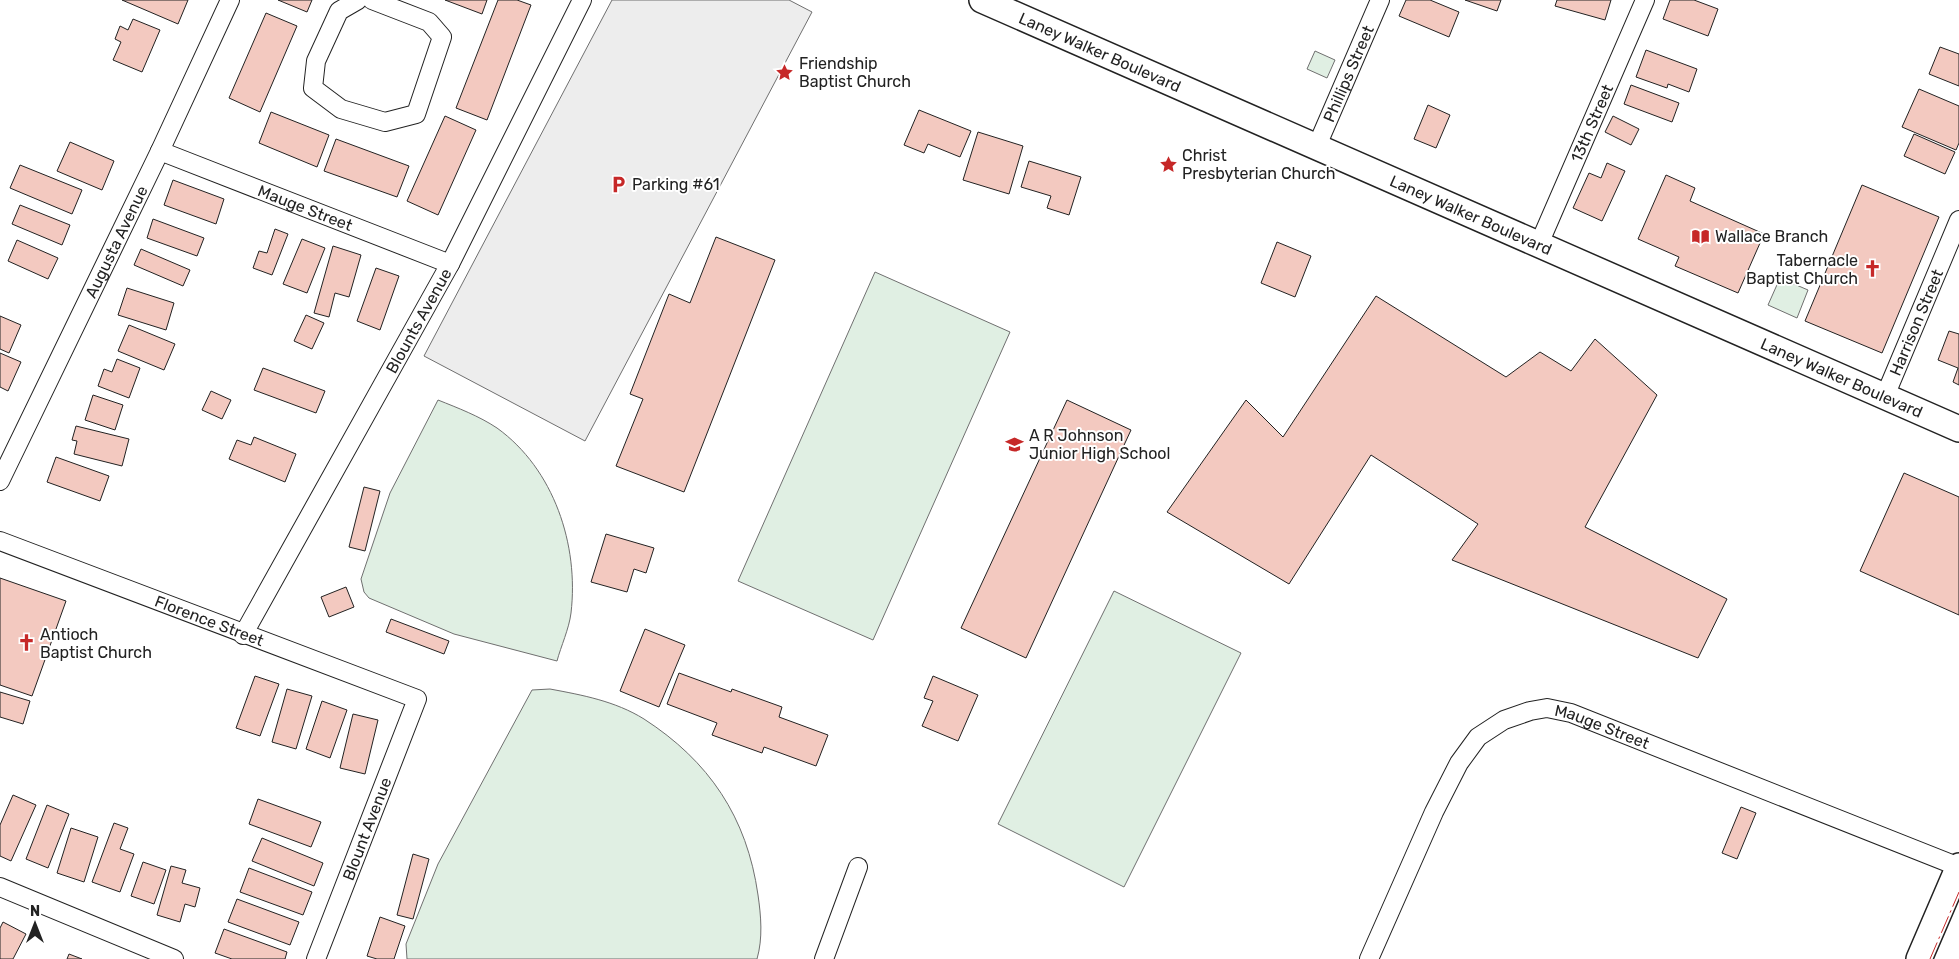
<svg xmlns="http://www.w3.org/2000/svg" width="1959" height="959" viewBox="0 0 1959 959" font-family="Rubik,sans-serif">
  <style>
    .green { fill: #e0efe3; stroke: #6f6f6f }
    .parking { fill: #ededed; stroke: #6f6f6f }
    .building { fill: #f3c9c0; stroke: #222 }
    .lines { fill: none; stroke-linecap: round; stroke-linejoin: round }
    .street-casing { stroke: #222; stroke-width: 20 }
    .secondary-casing { stroke: #222; stroke-width: 28 }
    .street { stroke: #fff; stroke-width: 18 }
    .secondary { stroke: #fff; stroke-width: 25 }
    .power { stroke: #c62828; stroke-width: 1; stroke-dasharray: 18 4 2.5 4; stroke-linecap: butt }
    .labels { text-anchor: middle; dominant-baseline: central; stroke-width: 4; stroke-linejoin: round; paint-order: stroke }
    .street-label { font-size: 16px; fill: #222; stroke: #fff }
    .poi-label { font-size: 16px; fill: #222; stroke: #fff; text-anchor: start }
  </style>
  <rect width="100%" height="100%" fill="#fff"/>
  <g class="green">
    <path d="M1315 51 1335 60 1327 78 1307 69Z"/>
    <path d="M875 272 1010 332 873 640 738 581Z"/>
    <path d="M1780 278 1808 290 1797 318 1768 305Z"/>
    <path d="M438 400C458 408 479 416 497 428 554 469 579 545 571 613 569 629 561 646 557 661L454 634 369 598 364 592 361 579 390 493Z"/>
    <path d="M1114 591 1241 653 1124 887 998 824Z"/>
    <path d="M550 689C582 695 615 701 644 719 709 761 747 817 758 895 761 916 763 938 757 959H407L406 944 438 864 532 690Z"/>
  </g>
  <path class="parking" d="M612 0H789L812 12 585 441 424 356Z"/>
  <g class="building">
    <path d="M122 0H188L178 24Z"/>
    <path d="M278 0H312L307 12Z"/>
    <path d="M445 0H487L482 14Z"/>
    <path d="M498 0H517L531 5 487 120 456 108Z"/>
    <path d="M1406 0H1430L1459 12 1449 37 1399 16Z"/>
    <path d="M1465 0H1501L1497 11Z"/>
    <path d="M1557 0H1611L1605 20 1555 6Z"/>
    <path d="M1670 0H1694L1718 9 1708 36 1663 19Z"/>
    <path d="M266 13 297 26 260 112 229 98Z"/>
    <path d="M133 19 160 30 142 72 113 60 121 42 115 39 120 26 128 30Z"/>
    <path d="M1940 47 1959 54V86L1929 74Z"/>
    <path d="M1646 50 1697 69 1689 92 1668 84 1667 88 1636 77Z"/>
    <path d="M1631 85 1679 103 1672 122 1624 104Z"/>
    <path d="M1919 89 1959 106V143L1956 150 1902 127Z"/>
    <path d="M1428 105 1450 115 1436 148 1414 139Z"/>
    <path d="M919 110 971 131 960 157 928 144 924 153 904 145Z"/>
    <path d="M271 112 329 135 317 167 259 143Z"/>
    <path d="M445 116 476 130 438 215 407 201Z"/>
    <path d="M1613 116 1639 129 1631 145 1605 132Z"/>
    <path d="M978 132 1023 146 1009 194 963 180Z"/>
    <path d="M1914 134 1955 152 1945 174 1904 156Z"/>
    <path d="M336 139 409 166 397 197 324 171Z"/>
    <path d="M70 142 114 161 102 190 57 171Z"/>
    <path d="M1029 161 1081 177 1069 215 1047 208 1051 196 1021 187Z"/>
    <path d="M1607 163 1625 171 1602 221 1573 208 1589 173 1601 178Z"/>
    <path d="M20 165 82 190 72 214 10 188Z"/>
    <path d="M1666 175 1695 188 1690 201 1764 234 1738 293 1675 266 1679 257 1638 239Z"/>
    <path d="M173 180 224 199 216 224 164 205Z"/>
    <path d="M1862 185 1939 217 1882 353 1805 321Z"/>
    <path d="M20 205 70 225 62 245 12 224Z"/>
    <path d="M153 219 204 238 197 256 147 238Z"/>
    <path d="M275 229 288 234 272 275 253 268 259 251 267 253Z"/>
    <path d="M716 237 775 260 684 492 616 466 643 399 630 394 669 294 690 303Z"/>
    <path d="M302 239 325 248 307 293 283 284Z"/>
    <path d="M17 240 58 258 48 279 8 261Z"/>
    <path d="M1277 242 1311 256 1295 297 1261 283Z"/>
    <path d="M333 246 361 255 349 297 335 293 329 317 314 313Z"/>
    <path d="M141 249 190 270 183 286 134 265Z"/>
    <path d="M376 268 399 276 380 330 357 321Z"/>
    <path d="M127 288 174 303 166 330 118 315Z"/>
    <path d="M1376 296 1506 377 1540 352 1571 371 1595 339 1657 395 1585 527 1727 599 1698 658 1452 560 1478 524 1371 455 1289 584 1167 512 1246 400 1283 437Z"/>
    <path d="M306 315 324 323 312 349 294 341Z"/>
    <path d="M0 316 21 325 9 353 0 349Z"/>
    <path d="M129 325 175 344 164 370 118 351Z"/>
    <path d="M1949 331 1959 334V385L1953 382 1958 368 1938 360Z"/>
    <path d="M0 353 21 362 8 391 0 387Z"/>
    <path d="M117 359 140 368 129 398 98 386 104 369 112 372Z"/>
    <path d="M263 368 325 391 316 413 254 390Z"/>
    <path d="M211 391 231 400 222 419 202 410Z"/>
    <path d="M93 395 123 405 115 430 85 420Z"/>
    <path d="M1067 400 1131 430 1026 658 961 628Z"/>
    <path d="M76 426 129 439 122 466 74 454 77 441 72 440Z"/>
    <path d="M254 437 296 454 285 482 229 459 237 440 251 445Z"/>
    <path d="M56 457 109 476 100 501 47 482Z"/>
    <path d="M1904 473 1959 497V615L1860 571Z"/>
    <path d="M364 487 380 491 365 551 349 547Z"/>
    <path d="M606 534 654 548 646 573 634 569 627 592 591 582Z"/>
    <path d="M0 578 66 601 32 696 0 685Z"/>
    <path d="M346 587 354 607 329 617 321 597Z"/>
    <path d="M391 619 449 641 444 654 386 632Z"/>
    <path d="M645 629 685 645 659 707 620 691Z"/>
    <path d="M679 673 731 692 732 689 782 707 779 717 828 735 816 766 764 747 762 753 712 735 717 723 667 704Z"/>
    <path d="M255 676 279 684 260 736 236 728Z"/>
    <path d="M933 676 978 695 958 741 922 726 933 701 924 698Z"/>
    <path d="M287 689 312 696 296 749 272 742Z"/>
    <path d="M0 692 30 701 23 724 0 717Z"/>
    <path d="M322 701 347 710 330 758 306 749Z"/>
    <path d="M353 714 378 720 365 774 340 768Z"/>
    <path d="M13 795 36 805 11 861 0 856V825Z"/>
    <path d="M258 799 321 822 311 847 249 824Z"/>
    <path d="M47 805 69 814 48 868 26 859Z"/>
    <path d="M1741 807 1756 813 1737 859 1722 853Z"/>
    <path d="M114 823 128 828 120 849 134 854 120 892 92 882Z"/>
    <path d="M71 828 98 837 84 882 57 873Z"/>
    <path d="M262 838 323 863 314 886 252 861Z"/>
    <path d="M413 854 429 859 413 919 397 915Z"/>
    <path d="M143 862 166 870 154 904 131 896Z"/>
    <path d="M171 866 186 870 182 883 200 888 195 907 185 904 180 922 157 915Z"/>
    <path d="M249 868 312 892 303 915 240 892Z"/>
    <path d="M237 899 299 922 290 945 228 922Z"/>
    <path d="M380 917 405 926 394 959H377L367 956Z"/>
    <path d="M3 922 26 934 13 959H0V928Z"/>
    <path d="M224 929 287 952 285 959H232L215 953Z"/>
    <path d="M69 954 82 959H67Z"/>
  </g>
  <g class="lines">
    <defs>
      <g id="street">
        <path d="M358 0 339 11 316 61 313 88 341 109 385 122 416 114 442 37 429 22 372 0"/>
        <path id="s1" d="M1316 148 1380 0"/>
        <path id="s2" d="M160 151 450 264"/>
        <path id="s3" d="M1539 244 1645 0"/>
        <path id="s4" d="M1885 396 1959 220"/>
        <path id="s5" d="M0 481 160 151 230 0"/>
        <path id="s6" d="M0 541 417 699 316 959"/>
        <path id="s7" d="M243 635 450 264 582 0"/>
        <path d="M0 887 174 959"/>
        <path d="M824 959 858 867"/>
        <path id="s8" d="M1369 959 1434 812 1459 763 1478 737 1504 720 1530 711 1547 708 1571 713 1959 867"/>
      </g>
      <g id="secondary">
        <path id="s9" d="M982 0 1959 429"/>
        <path d="M1919 959 1959 866"/>
      </g>
    </defs>
    <use href="#street" class="street-casing"/>
    <use href="#secondary" class="secondary-casing"/>
    <use href="#street" class="street"/>
    <use href="#secondary" class="secondary"/>
    <path class="power" d="M1930 959 1959 892"/>
  </g>
  <defs>
    <symbol id="sight-bare" viewBox="-9 -9 18 18"><path d="M0-6L1.8-2.2L6-1.7L2.9 1.2L3.7 5.4L0 3.3L-3.7 5.4L-2.9 1.2L-6-1.7L-1.8-2.2Z" fill="#c62828" stroke="#fff" stroke-width="2.5" paint-order="stroke"/></symbol>
    <symbol id="parking-bare" viewBox="-9 -9 18 18"><path d="M-3.5-5.5H1a3.5 3.5 0 0 1 0 7H-1V5.5H-3.5ZM-1-3.4V-.6H.8a1.4 1.4 0 0 0 0-2.8Z" fill="#c62828" stroke="#fff" stroke-width="2.5" paint-order="stroke"/></symbol>
    <symbol id="library-bare" viewBox="-9 -9 18 18"><path d="M-6-4Q-3-5.5-.7-3.5V5Q-3 3-6 4ZM6-4Q3-5.5 .7-3.5V5Q3 3 6 4Z" fill="#c62828" stroke="#fff" stroke-width="2.5" paint-order="stroke"/></symbol>
    <symbol id="church-bare" viewBox="-9 -9 18 18"><path d="M-1.2-6h2.4v3.5h3.3v2.4h-3.3V6h-2.4V-.1h-3.3v-2.4h3.3Z" fill="#c62828" stroke="#fff" stroke-width="2.5" paint-order="stroke"/></symbol>
    <symbol id="school-bare" viewBox="-9 -9 18 18"><path d="M0-5L7-2L0 1L-7-2ZM-4 1L0 2.5L4 1V4Q0 6-4 4Z" fill="#c62828" stroke="#fff" stroke-width="2.5" paint-order="stroke"/></symbol>
  </defs>
  <g fill-rule="evenodd">
    <use href="#sight-bare" x="772" y="60" width="25" height="25"/>
    <use href="#sight-bare" x="1156" y="152" width="25" height="25"/>
    <use href="#parking-bare" x="606" y="172" width="25" height="25"/>
    <use href="#library-bare" x="1688" y="224" width="25" height="25"/>
    <use href="#church-bare" x="1860" y="256" width="25" height="25"/>
    <use href="#school-bare" x="1002" y="432" width="25" height="25"/>
    <use href="#church-bare" x="14" y="630" width="25" height="25"/>
  </g>
  <g class="labels">
    <g class="street-label">
      <text stroke="none"><textPath href="#s9" startOffset="129">Laney Walker Boulevard</textPath></text>
      <text stroke="none"><textPath href="#s1" startOffset="81">Phillips Street</textPath></text>
      <text stroke="none"><textPath href="#s3" startOffset="132">13th Street</textPath></text>
      <text stroke="none"><textPath href="#s2" startOffset="156">Mauge Street</textPath></text>
      <text stroke="none"><textPath href="#s9" startOffset="534">Laney Walker Boulevard</textPath></text>
      <text stroke="none"><textPath href="#s5" startOffset="266">Augusta Avenue</textPath></text>
      <text stroke="none"><textPath href="#s7" startOffset="360">Blounts Avenue</textPath></text>
      <text stroke="none"><textPath href="#s4" startOffset="80">Harrison Street</textPath></text>
      <text stroke="none"><textPath href="#s9" startOffset="939">Laney Walker Boulevard</textPath></text>
      <text stroke="none"><textPath href="#s6" startOffset="224">Florence Street</textPath></text>
      <text stroke="none"><textPath href="#s8" startOffset="382">Mauge Street</textPath></text>
      <text transform="translate(367 829) rotate(-69)">Blount Avenue</text>
    </g>
    <g class="poi-label">
      <text x="799" y="63">Friendship<tspan x="799" dy="18">Baptist Church</tspan></text>
      <text x="1182" y="155">Christ<tspan x="1182" dy="18">Presbyterian Church</tspan></text>
      <text x="632" y="184">Parking #61</text>
      <text x="1715" y="236">Wallace Branch</text>
      <text x="1858" y="260" text-anchor="end">Tabernacle<tspan x="1858" dy="18">Baptist Church</tspan></text>
      <text x="1029" y="435">A R Johnson<tspan x="1029" dy="18">Junior High School</tspan></text>
      <text x="40" y="634">Antioch<tspan x="40" dy="18">Baptist Church</tspan></text>
    </g>
  </g>
  <g transform="translate(35 924)" stroke="#ffffff" stroke-width="4" paint-order="stroke">
  <path d="M0-4L9 19L0 12L-9 19Z" fill="#222222"/>
  <text y="-8" font-size="14" font-weight="bold" text-anchor="middle" fill="#222222">N</text>
  </g>
</svg>
